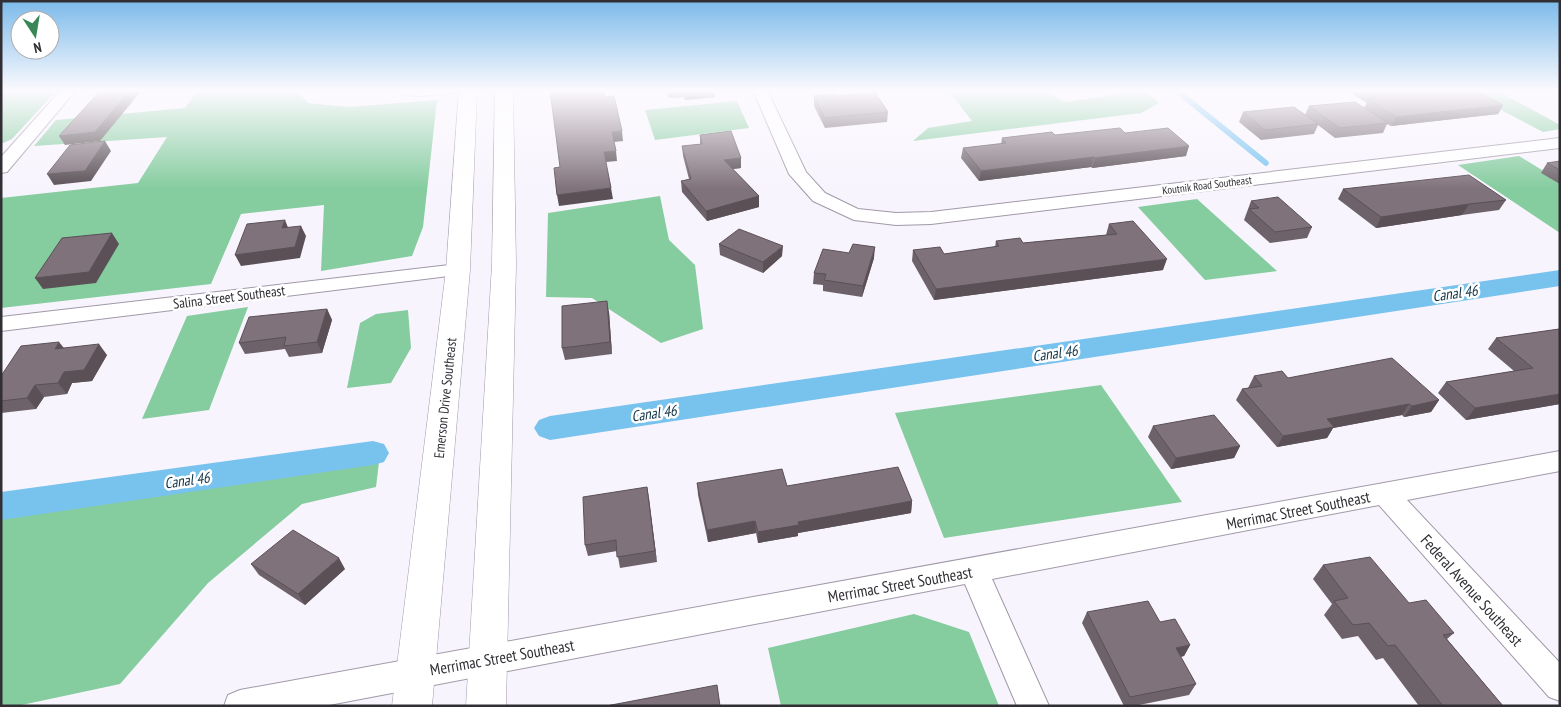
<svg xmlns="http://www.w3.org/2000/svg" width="1561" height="707" viewBox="0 0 1561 707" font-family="'PT Sans Narrow',sans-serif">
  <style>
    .forest { fill: #85cc9f }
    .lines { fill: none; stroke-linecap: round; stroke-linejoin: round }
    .stream { stroke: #78c2ee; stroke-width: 5.5 }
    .canal { fill: #78c2ee; fill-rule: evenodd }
    .lane-casing { stroke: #a099a8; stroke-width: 2 }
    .street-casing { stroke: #a099a8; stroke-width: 2 }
    .secondary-casing { stroke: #a099a8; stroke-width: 1 }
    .lane { fill: #fff; fill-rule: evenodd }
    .street { fill: #fff; fill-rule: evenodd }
    .secondary { fill: #fff; fill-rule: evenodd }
    .wall { fill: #6e626a }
    .shaded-wall { fill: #5a5056 }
    .building { fill: #80727b; stroke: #5a5056 }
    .labels { text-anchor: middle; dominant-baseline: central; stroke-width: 5; stroke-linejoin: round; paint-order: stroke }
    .far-street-label { font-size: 11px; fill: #312e34; stroke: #fff }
    .street-label { font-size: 14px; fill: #312e34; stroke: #fff }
    .water-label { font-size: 15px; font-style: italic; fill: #123346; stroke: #fff }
    .near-street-label { font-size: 16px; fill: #312e34; stroke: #fff }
  </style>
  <rect width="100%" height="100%" fill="#f8f4fd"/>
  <g class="forest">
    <path d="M1 90H57L12 139 1 144Z"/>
    <path d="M198 90H286L299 93 308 103 348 107 437 100 423 227 412 256 321 271 324 205 241 214 211 284 1 308V198L138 183 167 137 34 146 56 120 185 108Z"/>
    <path d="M948 90H1040L1066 102 1144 90 1159 103 1141 113 913 141 928 128 972 121Z"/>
    <path d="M1463 90H1496L1560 125V129L1543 132Z"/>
    <path d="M737 101 749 128 655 140 645 110Z"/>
    <path d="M1519 156 1560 181V233L1458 165Z"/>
    <path d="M660 196 669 240 695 265 703 329 661 343 592 298 546 297 548 213Z"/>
    <path d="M1197 199 1277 271 1205 280 1138 207Z"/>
    <path d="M248 307 209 410 142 419 187 316Z"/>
    <path d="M408 310 411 348 391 383 347 388 360 323 376 314Z"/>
    <path d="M1101 385 1182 502 944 538 895 413Z"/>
    <path d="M379 462 376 487 302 504 208 583 120 684 17 706H1V516Z"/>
    <path d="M914 614 969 632 999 706H781L768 648Z"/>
  </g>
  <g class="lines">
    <path class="stream" d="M1176 90 1266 163"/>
    <g class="canal">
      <path d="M1560 270V286L550 440 539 436 534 428 539 420 550 416Z"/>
      <path d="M373 441 384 444 389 453 384 462 373 465 1 520V492Z"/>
    </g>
    <defs>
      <path id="lane" d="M403 90 418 92 472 90 468 92 418 96 406 95Z"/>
      <g id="street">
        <path d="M61 90H76L7 172 1 173V157Z"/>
        <path d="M753 90H767L806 172 825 193 858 209 896 213 931 212 1560 138V148L931 224 896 225 854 220 813 201 789 174Z"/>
        <path d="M458 264 465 266 468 270 465 274 1 331V317Z"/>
        <path d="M1560 451V471L1407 500 1560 663V701L1549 697 1379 505 992 579 1049 706H1017L965 584 324 706H224L228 695 240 690Z"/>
      </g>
      <g id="secondary">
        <path d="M459 90H477L470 270 432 706H392L446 270Z"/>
        <path d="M495 90H513L516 264 506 706H466L492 264Z"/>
      </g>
    </defs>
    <use href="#lane" class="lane-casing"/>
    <use href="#street" class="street-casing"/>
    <use href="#secondary" class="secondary-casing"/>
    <use href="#lane" class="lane"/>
    <use href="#street" class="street"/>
    <use href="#secondary" class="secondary"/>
  </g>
  <g class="wall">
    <path d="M666 90H715V97L685 100 684 97 669 98Z"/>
    <path d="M1346 90H1475L1503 105 1498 114 1391 126 1387 124 1383 133 1335 138 1318 125 1314 134 1261 140 1239 122 1243 112 1305 115 1309 106 1364 108 1367 103Z"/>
    <path d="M814 96H838L888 112 887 122 825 128 814 106Z"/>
    <path d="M1125 133 1186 156 1092 168 1091 167 979 181 961 158 963 148 1001 144 1002 138Z"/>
    <path d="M700 135 741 158V168L733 169 759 196V207L707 221 682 192 681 181 689 179 683 156 682 146 700 144Z"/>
    <path d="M1560 161V184L1541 173 1547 163Z"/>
    <path d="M1343 189 1506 200 1499 210 1462 215 1376 228 1338 199Z"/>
    <path d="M1251 201 1312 227 1307 238 1270 243 1244 220Z"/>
    <path d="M1109 224 1163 270 934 300 912 261 913 250 944 254 995 247 996 241 1023 243 1106 235Z"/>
    <path d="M719 244 782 256 763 273 720 255Z"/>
    <path d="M874 258 862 297 823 291V285L813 284 814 273Z"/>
    <path d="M327 309 332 320 322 353 289 357 285 349 245 354 239 343Z"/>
    <path d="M609 312 612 354 565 360 562 348Z"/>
    <path d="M1560 329V404L1466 420 1438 393 1446 382 1514 371 1488 349 1496 338Z"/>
    <path d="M64 348 107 355 92 381 72 383 67 394 44 397 36 409 1 413V376Z"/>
    <path d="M1254 376 1288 378 1439 400 1431 412 1404 417 1402 415 1333 428 1327 438 1277 447 1236 400 1242 389 1248 388Z"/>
    <path d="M1153 426 1240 446 1234 458 1171 469 1148 437Z"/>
    <path d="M697 483 787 486 912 501 911 513 798 533V536L758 543 756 533 708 542 698 495Z"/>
    <path d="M647 487 657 562 620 568 617 551 588 556 585 545Z"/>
    <path d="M251 564 345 569 305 605 259 575Z"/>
    <path d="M1323 565 1409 603 1454 633 1447 639 1503 706H1419L1383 658 1376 660 1358 636 1342 639 1324 615 1332 604 1313 579Z"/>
    <path d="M1087 612 1160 622 1190 645 1184 656 1180 657 1196 684 1189 695 1134 706H1124L1082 623Z"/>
  </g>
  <g class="shaded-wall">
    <path d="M130 90H142L100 141 65 145 59 136Z"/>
    <path d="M668 90H683L684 97 669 98Z"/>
    <path d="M698 90H715V97L685 100 684 91Z"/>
    <path d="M1503 105 1498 114 1391 126 1396 117Z"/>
    <path d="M622 131 623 141 614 142 612 132Z"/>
    <path d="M105 141 111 151 91 181 54 185 47 174Z"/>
    <path d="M1189 146 1186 156 1092 168 1095 158Z"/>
    <path d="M616 151 617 161 606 162 604 152Z"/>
    <path d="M1094 157 1091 167 979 181 981 171Z"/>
    <path d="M741 158V168L724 170V160Z"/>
    <path d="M611 188 613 199 559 206 557 195Z"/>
    <path d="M759 196V207L707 221 706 211Z"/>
    <path d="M1469 204 1462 215 1376 228 1381 217Z"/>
    <path d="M285 220 289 230 282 228Z"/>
    <path d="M301 226 306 236 300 258 241 266 235 255Z"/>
    <path d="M112 233 119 244 96 283 43 289 35 278Z"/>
    <path d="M783 246 782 256 763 273V262Z"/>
    <path d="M875 247 874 258 862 297 863 286Z"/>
    <path d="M1167 259 1163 270 934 300 936 289Z"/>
    <path d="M607 301 609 312 612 354 610 342Z"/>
    <path d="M327 309 332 320 322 353 317 342Z"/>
    <path d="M59 342 68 353 55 349Z"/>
    <path d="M99 344 107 355 92 381 72 383 67 394 58 383 64 372Z"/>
    <path d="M35 385 44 397 36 409 27 398Z"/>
    <path d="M1560 394V404L1466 420 1475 408Z"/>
    <path d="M1439 400 1431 412 1404 417 1412 406Z"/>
    <path d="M1409 404 1402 415 1333 428 1327 438 1277 447 1283 436 1327 419Z"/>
    <path d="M1240 446 1234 458 1171 469 1176 458Z"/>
    <path d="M647 487 649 498 657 562 655 551Z"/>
    <path d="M912 501 911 513 798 533V536L758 543V532L798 522Z"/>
    <path d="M755 521 756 533 708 542 707 530Z"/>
    <path d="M339 558 345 569 305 605 298 594Z"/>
    <path d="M1190 645 1184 656 1169 659 1176 648Z"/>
  </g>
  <g class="building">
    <path d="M101 90H130L95 132 59 136Z"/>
    <path d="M550 90H589L590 93 604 92 605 97 614 96 622 131 612 132 616 151 604 152 611 188 557 195 554 168 560 167Z"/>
    <path d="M684 90H698L684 91Z"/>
    <path d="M1364 90H1475L1503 105 1396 117 1368 99 1378 98Z"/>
    <path d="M875 92 888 112 825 118 814 96 837 94 838 96Z"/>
    <path d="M1355 102 1388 123 1340 128 1309 106Z"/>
    <path d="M1294 107 1318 124 1265 130 1243 112Z"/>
    <path d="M1120 128 1125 133 1168 128 1189 146 1095 158 1094 157 981 171 963 148 1006 143 1002 138 1052 132 1055 135Z"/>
    <path d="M731 131 741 158 724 160 759 196 706 211 681 181 691 179 682 146 702 144 700 135Z"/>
    <path d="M105 141 85 171 47 174 70 145Z"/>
    <path d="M1560 161V170L1547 163Z"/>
    <path d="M1469 175 1506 200 1469 204 1381 217 1343 189Z"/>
    <path d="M1278 197 1312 227 1275 232 1249 209 1259 208 1251 201Z"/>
    <path d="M285 220 282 228 301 226 295 247 235 255 247 224Z"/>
    <path d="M1133 221 1167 259 936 289 913 250 940 247 944 254 999 246 996 241 1020 238 1023 243 1117 234 1109 224Z"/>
    <path d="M739 229 783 246 763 262 719 244Z"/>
    <path d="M112 233 89 272 35 278 62 238Z"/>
    <path d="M853 244 875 247 863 286 824 280 826 274 814 273 823 249 849 253Z"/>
    <path d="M607 301 610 342 562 348V306Z"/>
    <path d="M327 309 317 342 284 346 286 337 239 343 249 317Z"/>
    <path d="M1559 329H1560V394L1475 408 1446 382 1533 368 1496 338Z"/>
    <path d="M59 342 55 349 99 344 84 370 64 372 58 383 35 385 27 398 1 401V376L21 346Z"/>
    <path d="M1392 358 1439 400 1412 406 1409 404 1327 419 1334 427 1283 436 1242 389 1262 386 1254 376 1282 371 1288 378Z"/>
    <path d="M1214 415 1240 446 1176 458 1153 426Z"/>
    <path d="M898 467 912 501 798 522 799 525 758 532 755 521 707 530 697 483 782 469 787 486Z"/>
    <path d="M647 487 655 551 617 557 616 540 585 545 583 497Z"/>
    <path d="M293 530 339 558 298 594 251 564Z"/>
    <path d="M1370 557 1409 603 1426 600 1454 633 1443 635 1503 706H1443L1395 645 1388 646 1369 623 1353 625 1334 601 1348 598 1323 565Z"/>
    <path d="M1148 601 1160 622 1175 619 1190 645 1176 648 1196 684 1130 697 1087 612Z"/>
    <path d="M717 685 720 706H606Z"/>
  </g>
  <linearGradient id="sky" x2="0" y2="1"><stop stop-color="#7bbaea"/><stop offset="0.48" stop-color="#fcfafe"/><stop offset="1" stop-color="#fcfafe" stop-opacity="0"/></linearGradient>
  <rect width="1561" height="189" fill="url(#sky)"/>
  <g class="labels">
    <g class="far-street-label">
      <text transform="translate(1207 185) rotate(-7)">Koutnik Road Southeast</text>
    </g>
    <g class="street-label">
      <text transform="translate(229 297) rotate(-7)">Salina Street Southeast</text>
      <text transform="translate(445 398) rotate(-84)">Emerson Drive Southeast</text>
    </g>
    <g class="water-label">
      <text transform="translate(1455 293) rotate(-8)">Canal 46</text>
      <text transform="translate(1055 353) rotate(-8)">Canal 46</text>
      <text transform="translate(654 413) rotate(-8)">Canal 46</text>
      <text transform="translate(187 480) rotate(-8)">Canal 46</text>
    </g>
    <g class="near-street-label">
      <text transform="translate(1298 510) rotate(-11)">Merrimac Street Southeast</text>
      <text transform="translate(900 584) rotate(-10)">Merrimac Street Southeast</text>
      <text transform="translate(1472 590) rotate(48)">Federal Avenue Southeast</text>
      <text transform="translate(502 657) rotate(-10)">Merrimac Street Southeast</text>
    </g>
  </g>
  <rect width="1561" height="707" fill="none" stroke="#312e34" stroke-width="5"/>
  <g transform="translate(35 35) rotate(168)"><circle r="24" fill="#ffffff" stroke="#adabae"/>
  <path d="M0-4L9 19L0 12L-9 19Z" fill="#398757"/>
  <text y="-8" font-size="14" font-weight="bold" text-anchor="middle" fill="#312e34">N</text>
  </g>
</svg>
